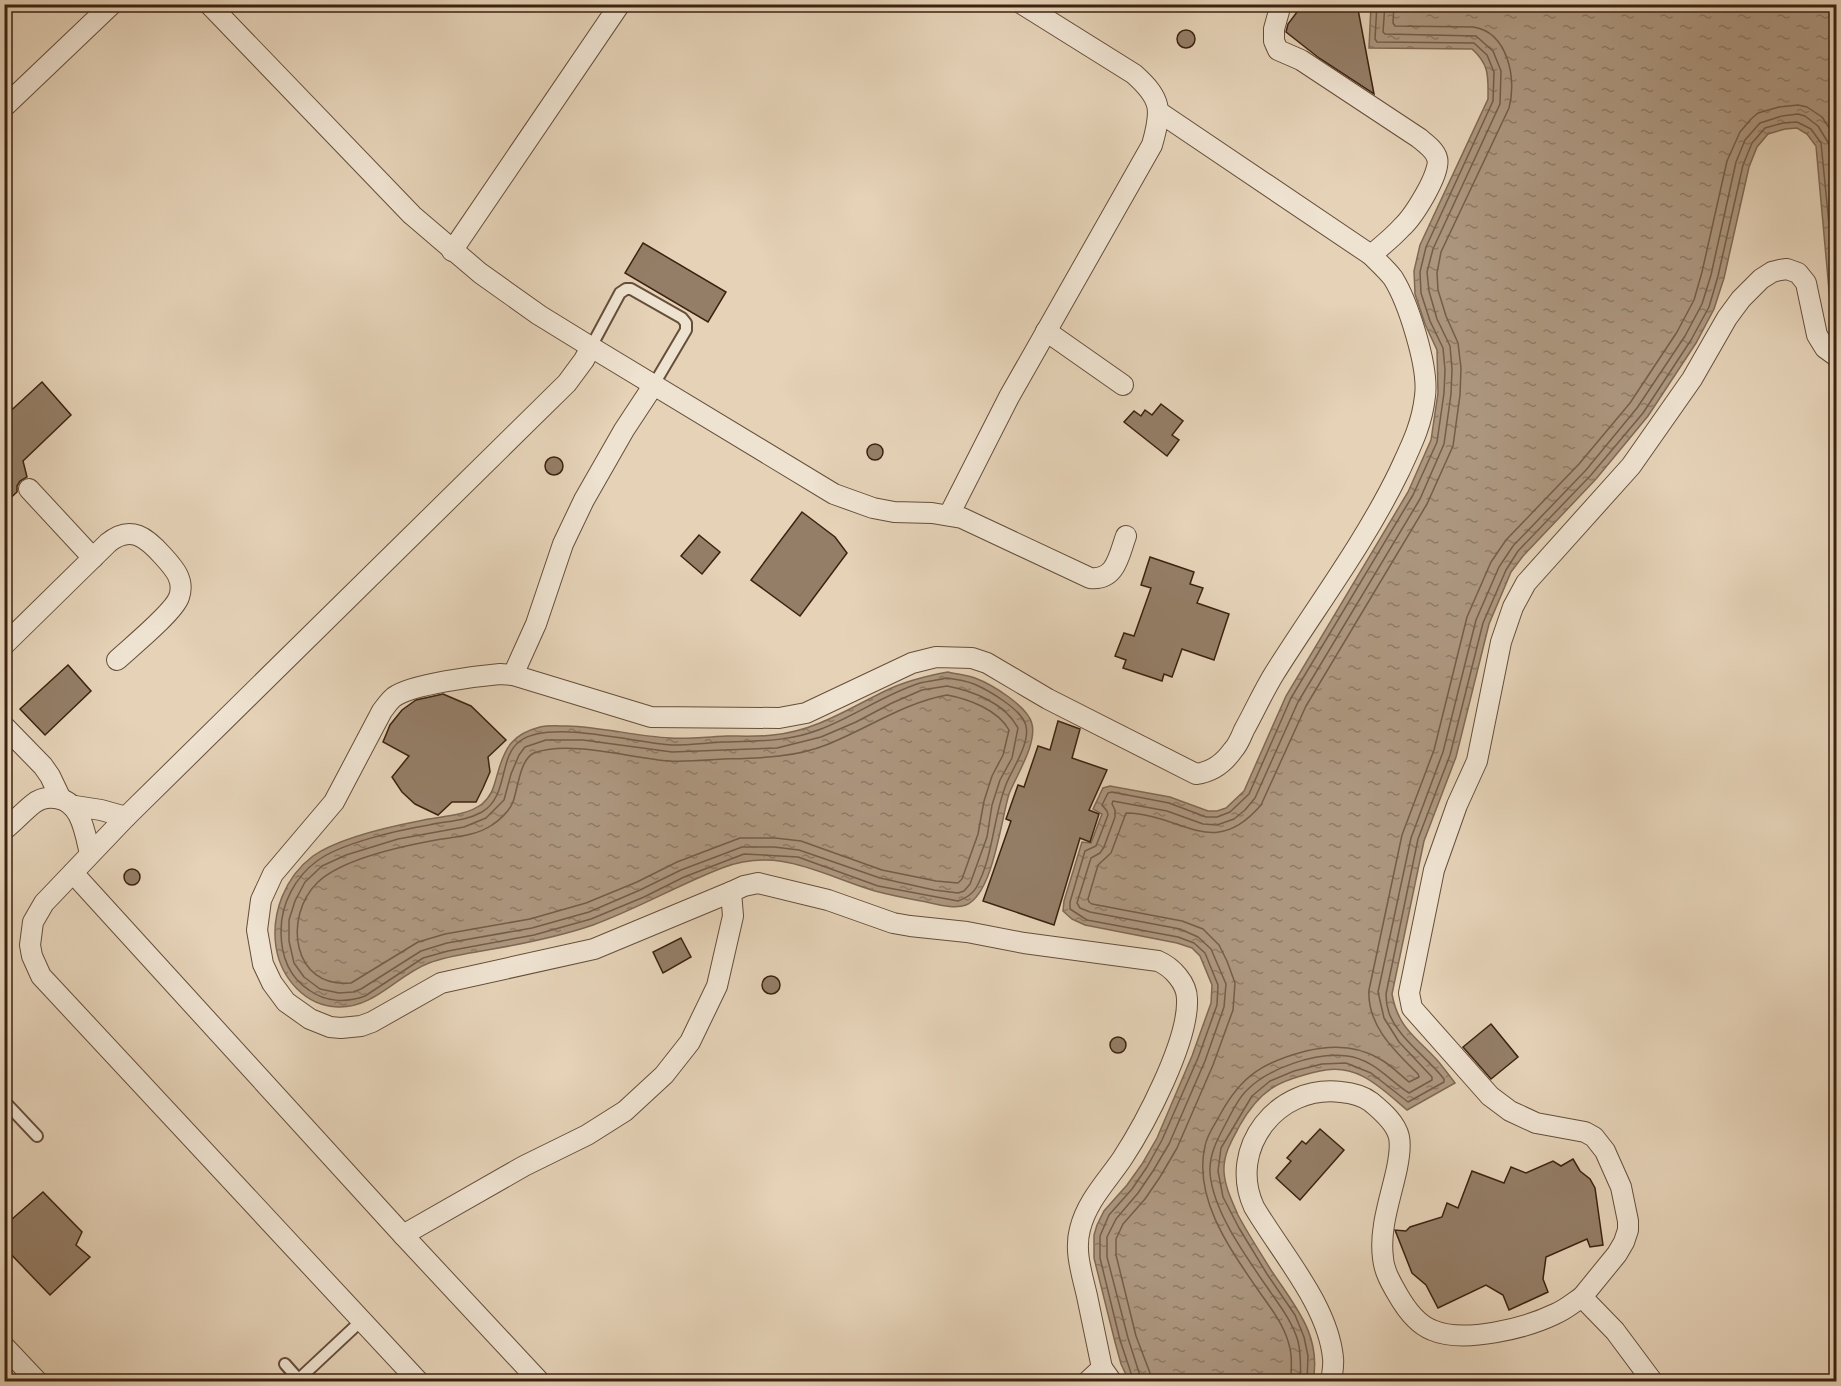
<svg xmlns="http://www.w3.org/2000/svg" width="1841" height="1386" viewBox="0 0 1841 1386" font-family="'Sorts Mill Goudy',serif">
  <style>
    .water { fill: url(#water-ripples); stroke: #7f6852; stroke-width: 1.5 }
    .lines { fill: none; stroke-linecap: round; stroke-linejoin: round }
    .shore { stroke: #745c47; stroke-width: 1.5 }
    .building { fill: #947e67; stroke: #3c2210; stroke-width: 1.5 }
    .service-casing { stroke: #664e3a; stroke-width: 14 }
    .minor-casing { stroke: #664e3a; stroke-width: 22 }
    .service { stroke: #eee2d0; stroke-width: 10 }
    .minor { stroke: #eee2d0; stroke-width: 20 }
  </style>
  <defs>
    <pattern id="water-ripples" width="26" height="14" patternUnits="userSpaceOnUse" patternTransform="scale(1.5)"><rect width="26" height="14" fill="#ac967e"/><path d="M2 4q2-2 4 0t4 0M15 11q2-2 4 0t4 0" fill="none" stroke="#8d7a66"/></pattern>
  </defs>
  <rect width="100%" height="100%" fill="#e5d2b7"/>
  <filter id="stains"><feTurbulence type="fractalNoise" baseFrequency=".00333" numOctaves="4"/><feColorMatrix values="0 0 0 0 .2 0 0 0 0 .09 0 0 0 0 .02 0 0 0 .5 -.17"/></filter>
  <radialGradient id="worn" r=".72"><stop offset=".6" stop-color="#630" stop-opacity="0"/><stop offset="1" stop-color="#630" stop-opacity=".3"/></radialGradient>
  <g class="water">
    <path d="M1371 5H1836V301H1830L1816 146 1807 134 1797 128 1785 129 1768 134 1757 147 1749 167 1724 278 1714 309 1696 343 1648 416 1596 479 1523 556 1511 572 1489 624 1456 757 1424 841 1392 994C1398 1028 1416 1037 1437 1060 1443 1067 1449 1075 1455 1083L1407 1110C1381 1088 1357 1062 1320 1071 1280 1080 1261 1088 1240 1125 1232 1140 1223 1154 1224 1172 1225 1187 1232 1201 1238 1215 1248 1234 1260 1252 1271 1270 1294 1305 1322 1335 1313 1381H1129L1121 1364 1115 1342 1094 1258V1235L1097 1225 1104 1211 1127 1185 1142 1164 1157 1138 1192 1056 1211 1003 1212 985 1200 956 1192 948 1177 943 1085 925 1072 919 1063 911 1064 901 1082 842 1091 843 1102 814 1093 809 1103 788 1110 786 1170 797 1208 811H1217L1226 808 1244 791 1286 696 1408 492 1431 440 1438 393 1437 350 1425 324 1415 294 1414 271 1420 245 1488 99C1488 77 1490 65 1472 49L1369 48Z"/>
    <path d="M948 672C956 674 966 675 975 678 991 684 1028 706 1032 724 1037 744 1016 776 1009 794 1001 820 993 894 966 905 953 910 934 903 921 901 905 898 890 895 875 891 821 875 780 846 722 868 678 885 637 909 593 925 561 936 527 943 493 949 472 953 449 955 429 963 397 975 375 1008 338 1007 305 1006 281 978 276 947 271 913 285 877 313 856 339 838 388 827 419 821 439 816 465 817 482 804 493 795 494 785 498 772 505 747 513 734 540 727 548 725 558 726 567 726 602 727 635 736 670 738 688 739 707 737 726 736 741 736 757 737 773 735 815 731 848 709 885 691 905 681 926 676 948 672Z"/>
  </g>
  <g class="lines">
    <g class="shore">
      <path d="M947 678C955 679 966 681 974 684 988 690 1023 710 1026 726 1030 743 1013 768 1007 782 993 815 994 856 976 888 972 895 966 898 958 901L878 886 798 857 744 854 684 877 644 897 591 919 534 935 448 951 423 958 365 996C346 1003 325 1002 309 990 289 977 281 955 281 931 281 904 295 877 317 861 341 843 399 830 429 825 447 821 466 821 482 812 509 796 498 757 520 741 550 719 635 743 672 745 689 745 706 743 722 742 756 741 789 742 821 729 855 716 885 694 920 683 929 681 938 680 947 678Z"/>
      <path d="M947 686C973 691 1005 703 1018 728L1012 758 1000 780 992 805 987 837 970 884 964 891 958 893 934 890 880 878 799 850 774 847H742L681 870 640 890 589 912 532 928 447 943 421 951 361 989 353 992 339 993 320 989 304 977 294 963 289 941V920L295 901 305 882 322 866 346 855 398 839 464 827 486 818 504 800 511 774 519 755 525 747 546 740H583L672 752 777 748 821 737 856 722 892 703 922 690Z"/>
      <path d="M947 695C969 699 998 710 1009 730L1003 755 992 776 984 801 978 834 962 879 958 883 936 881 882 870 801 841 775 838H740L677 862 637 882 586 903 530 919 445 934 418 942 351 983C292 989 283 917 317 883 341 859 403 846 436 840 455 837 476 836 492 825 500 820 510 810 513 802 518 788 520 759 534 753 569 740 631 758 669 761 687 762 706 760 723 759 758 758 793 758 826 745 867 729 903 703 947 695Z"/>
      <path d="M1134 1382 1120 1340 1100 1258V1236L1109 1215 1132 1189 1147 1167 1162 1140 1198 1058 1217 1005 1218 985 1205 953 1194 943 1178 937 1087 920 1070 909V902L1085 851 1096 846 1108 815 1107 811 1102 805 1108 793 1112 792 1169 803 1206 817H1217L1230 812 1249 794 1291 698 1413 495 1437 442 1444 393 1445 370 1443 348 1430 321 1421 293 1420 272 1426 247 1493 101 1494 72 1487 55 1474 43 1377 42 1375 39 1377 4"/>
      <path d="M1142 1382 1128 1338 1107 1257V1237L1116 1219 1138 1193 1153 1171 1169 1144 1205 1061 1224 1007 1226 984 1211 949 1198 937 1180 929 1090 912 1080 908 1077 903 1091 858 1100 853 1104 847 1115 817V810L1112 804 1113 801 1167 811 1203 824 1217 825 1234 819 1245 810 1255 798 1298 702 1420 499 1444 444 1451 394 1452 369 1450 346 1437 319 1429 291 1427 272 1433 249 1500 104 1501 71 1493 51 1476 36 1385 34 1383 32 1385 4"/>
      <path d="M1151 1382 1150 1373 1136 1336 1116 1255V1239L1123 1224 1145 1199 1160 1177 1177 1148 1213 1065 1233 1010 1235 983 1227 961 1219 945 1203 929 1182 921 1092 904 1089 902 1088 899 1098 865 1111 853 1126 813C1183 814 1213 861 1261 805L1306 706 1427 504 1453 446 1460 395 1461 368 1458 343 1446 316 1438 290 1437 273 1441 252 1509 108C1517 79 1508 32 1473 27L1395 26 1393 23 1394 4"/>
      <path d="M1291 1382C1291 1367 1293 1355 1288 1341 1282 1322 1270 1307 1258 1290 1230 1249 1193 1198 1205 1146 1207 1134 1216 1123 1221 1113 1242 1075 1264 1062 1306 1051 1331 1045 1357 1045 1380 1059 1391 1065 1399 1074 1409 1082L1419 1077 1418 1074C1395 1051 1367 1026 1369 990L1402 835 1434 750 1467 617 1491 562 1506 540 1579 464 1630 403 1677 332 1694 300 1702 272 1727 161 1740 132 1751 119 1758 113 1779 107 1798 105 1807 107 1822 117 1836 138"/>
      <path d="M1300 1382C1301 1367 1301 1355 1298 1341 1292 1321 1280 1306 1269 1290 1247 1258 1213 1212 1210 1173 1209 1155 1217 1140 1225 1125 1231 1114 1237 1100 1246 1091 1268 1068 1316 1052 1347 1056 1373 1059 1389 1080 1409 1093L1432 1080V1077L1399 1042 1384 1018 1378 992 1411 838 1443 752 1476 620 1499 567 1513 546 1586 470 1637 408 1685 336 1702 304 1711 275 1736 162 1745 140 1760 123 1782 116 1798 114 1805 116 1818 126 1829 144 1836 223"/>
      <path d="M1307 1382 1308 1356 1304 1337 1295 1315 1267 1274 1239 1228 1223 1197 1218 1171 1221 1148 1252 1096 1270 1081 1294 1071 1322 1064 1346 1063 1371 1073 1408 1102 1444 1082V1079C1427 1057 1399 1039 1389 1013 1387 1007 1386 1000 1386 994L1418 839 1450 755 1483 623 1506 570 1518 551 1591 475 1643 413 1691 340 1709 307 1718 276 1743 165 1752 143 1765 128 1783 123 1797 122 1811 129 1821 143 1836 295"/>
    </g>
  </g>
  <g class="building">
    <path d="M1303 4H1357L1374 94 1319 58 1286 32 1288 24Z"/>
    <circle cx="1186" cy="39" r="9"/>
    <path d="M643 243 726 292 708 322 625 273Z"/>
    <path d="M42 382 71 415 23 461 27 477 20 481 17 486V492L4 504V417Z"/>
    <path d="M1161 404 1183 421 1172 435 1179 440 1167 456 1124 422 1134 411 1141 416 1145 410 1152 415Z"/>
    <circle cx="875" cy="452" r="8"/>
    <circle cx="554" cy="466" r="9"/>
    <path d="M802 512 835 537 847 553 800 616 751 580Z"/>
    <path d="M699 535 720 552 702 574 681 556Z"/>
    <path d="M1150 557 1194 572 1190 584 1203 588 1197 603 1229 614 1214 660 1182 649 1172 677 1164 674 1162 681 1123 668 1126 660 1115 656 1124 633 1134 636 1151 588 1141 585Z"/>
    <path d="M68 665 91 691 45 735 20 709Z"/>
    <path d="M443 694 471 706 506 740 488 757 490 772 483 788 476 802H452L438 815 415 804 402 792 392 777 409 756 383 742 390 725 402 710 416 700Z"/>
    <path d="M1058 721 1080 729 1072 758 1107 770 1089 810 1099 814 1090 842 1080 838 1054 925 983 901 1011 821 1006 819 1018 785 1024 787 1038 746 1050 750Z"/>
    <circle cx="132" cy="877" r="8"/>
    <path d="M681 938 691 957 663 973 653 952Z"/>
    <circle cx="771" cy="985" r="9"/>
    <path d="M1491 1024 1518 1057 1491 1079 1463 1047Z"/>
    <circle cx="1118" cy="1045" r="8"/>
    <path d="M1320 1129 1344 1150 1300 1200 1276 1178 1291 1161 1287 1158 1302 1141 1306 1144Z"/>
    <path d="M1573 1159 1580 1171 1590 1179 1595 1188 1603 1245 1590 1247 1587 1239 1546 1257 1543 1279 1548 1292 1509 1310 1503 1295 1486 1285 1438 1308 1426 1285 1412 1273 1395 1230 1406 1231 1410 1227 1442 1217 1447 1203 1458 1208 1472 1171 1504 1183 1511 1167 1526 1173 1553 1161 1561 1166Z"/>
    <path d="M43 1192 82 1232 76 1245 90 1257 50 1295 4 1247V1226Z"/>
  </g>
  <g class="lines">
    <defs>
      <g id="service">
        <path d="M591 347 620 293 626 289H631L682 318 686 323V330L653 386"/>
        <path d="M4 1101 37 1136"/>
        <path d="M285 1364 301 1382"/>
        <path d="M299 1379 362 1320"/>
      </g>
      <g id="minor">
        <path d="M209 4 412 215 480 273 539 315 591 347 834 494 873 508 894 512 932 513 962 518 1090 578C1116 581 1119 555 1126 536"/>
        <path d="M1281 4 1274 29V41L1278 50 1301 60 1419 138C1425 143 1435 150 1437 158 1442 172 1413 217 1402 227 1393 237 1382 246 1371 255"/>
        <path d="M4 107 112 4"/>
        <path d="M452 251 620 4"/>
        <path d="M1046 331 1123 385"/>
        <path d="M29 489 93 558"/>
        <path d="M949 515 1009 397 1152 145C1162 110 1162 99 1134 74L1022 4"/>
        <path d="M4 645 108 543C131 524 147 538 163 556 174 568 185 580 179 597 174 612 130 648 117 660"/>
        <path d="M513 675 536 624 563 544 584 500 624 430 653 386"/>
        <path d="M4 726 43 766 50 776 61 799"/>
        <path d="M75 806 101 810 126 817"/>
        <path d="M4 830C14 822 23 812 33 804 39 799 47 797 55 798 81 800 85 833 90 854"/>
        <path d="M73 873 403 1235 540 1382"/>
        <path d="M731 892 594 949 441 983 372 1022 361 1026 341 1028 330 1027 310 1019 286 1002 272 983 263 964 257 930 261 900 273 874 334 802 382 711C386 706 389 701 394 697 412 684 477 676 500 674L513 675 651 717 779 718 806 713 912 663 936 657 972 658 987 663 1048 699 1196 774C1212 772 1224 763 1233 750 1238 745 1241 737 1244 730 1254 712 1263 692 1274 674 1316 607 1364 544 1399 472 1411 446 1422 425 1425 396 1429 367 1408 302 1393 278 1387 270 1378 262 1371 255L1159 112"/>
        <path d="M403 1235 524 1166 587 1135 625 1111 664 1075 690 1042 717 986 733 916 731 892 744 886 758 883 828 900 893 923 910 926 967 932 1024 943 1158 961C1172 967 1187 983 1187 999 1189 1041 1145 1124 1122 1159 1107 1181 1087 1201 1080 1229 1074 1251 1082 1274 1087 1296 1092 1320 1097 1344 1102 1368"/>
        <path d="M1582 1297 1617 1254 1624 1242 1628 1230V1221L1621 1187 1605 1151 1594 1137 1585 1132 1536 1123 1510 1111 1490 1096 1412 1008 1409 993 1434 870 1457 805 1477 761 1501 642 1513 607 1526 583 1631 466 1692 379 1727 318 1741 299 1761 279 1772 272 1780 270 1787 269 1798 273 1806 283 1817 335 1825 348 1836 356"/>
        <path d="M4 1346 38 1382"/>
        <path d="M419 1382 41 976 32 956 30 945 33 922 44 903 126 817 567 383 584 360 591 347"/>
        <path d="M1087 1382 1102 1368 1112 1382"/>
        <path d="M1331 1382C1332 1374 1334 1366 1333 1358 1328 1305 1281 1253 1254 1207 1227 1148 1278 1084 1341 1092 1352 1093 1363 1096 1371 1102 1382 1111 1396 1123 1399 1137 1401 1147 1399 1158 1397 1168 1391 1197 1379 1228 1383 1258 1384 1271 1391 1283 1398 1295 1406 1309 1417 1324 1432 1330 1464 1344 1526 1328 1555 1314 1565 1310 1573 1303 1582 1297L1615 1331 1653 1382"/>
      </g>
    </defs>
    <use href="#service" class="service-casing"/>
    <use href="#minor" class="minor-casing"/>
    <use href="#service" class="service"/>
    <use href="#minor" class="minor"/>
  </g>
  <rect width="1841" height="1386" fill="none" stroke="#e5d2b7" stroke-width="24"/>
  <rect x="6" y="6" width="1829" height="1374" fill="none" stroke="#3c2210" stroke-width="3"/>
  <rect x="12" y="12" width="1817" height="1362" fill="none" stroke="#3c2210" stroke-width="1.5"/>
  <rect width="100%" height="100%" filter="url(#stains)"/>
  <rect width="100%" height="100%" fill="url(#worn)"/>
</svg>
